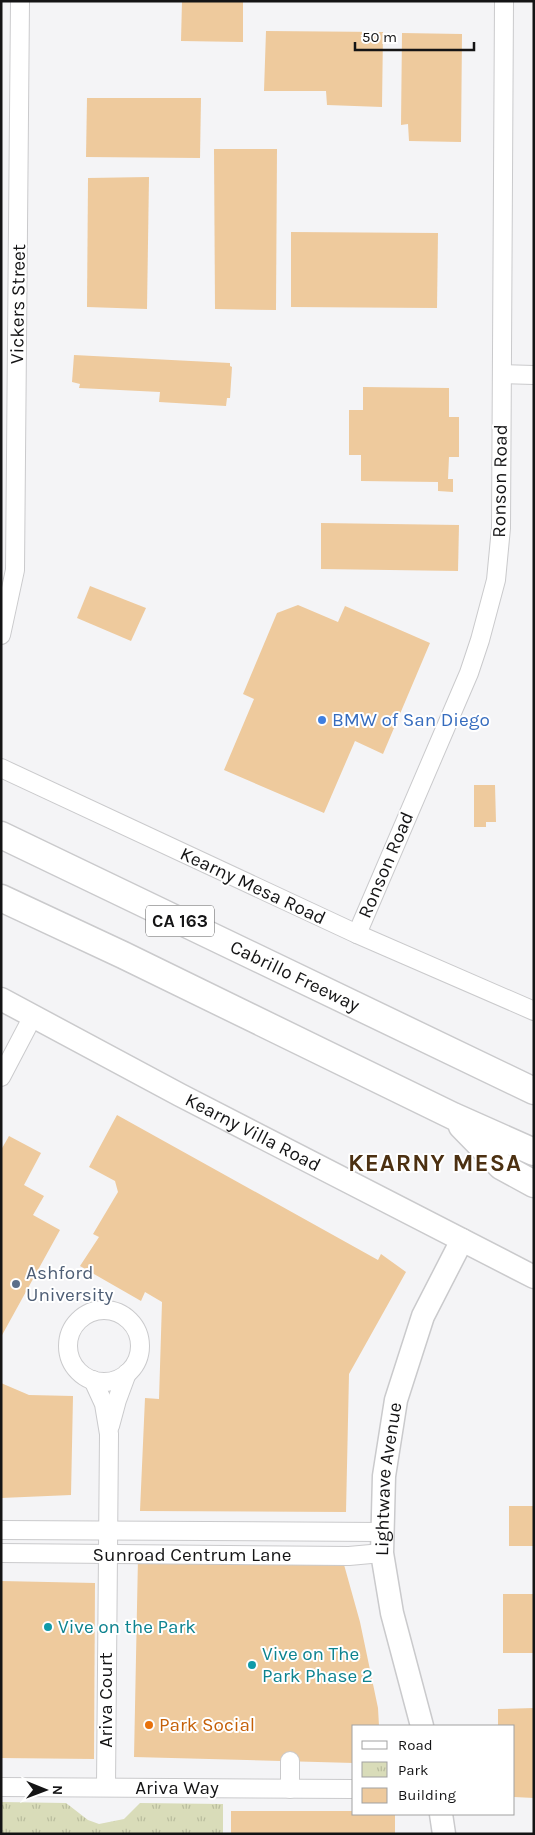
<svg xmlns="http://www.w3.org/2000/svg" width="535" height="1835" viewBox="0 0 535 1835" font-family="Karla,sans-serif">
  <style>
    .park { fill: url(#park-tufts) }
    .building { fill: #eeca9d }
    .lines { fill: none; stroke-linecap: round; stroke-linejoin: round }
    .minor-casing { stroke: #cacacc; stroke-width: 20 }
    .major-casing { stroke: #cacacc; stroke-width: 25 }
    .highway-casing { stroke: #cacacc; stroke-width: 29 }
    .minor { stroke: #fff; stroke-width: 18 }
    .major { stroke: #fff; stroke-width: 22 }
    .highway { stroke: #fff; stroke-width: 26 }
    .shop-dot { fill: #3f7fe0; stroke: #fff; stroke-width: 2 }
    .service-dot { fill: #5c6f8a; stroke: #fff; stroke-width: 2 }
    .culture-dot { fill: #0f9aa8; stroke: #fff; stroke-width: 2 }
    .food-dot { fill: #e8710a; stroke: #fff; stroke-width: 2 }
    .labels { text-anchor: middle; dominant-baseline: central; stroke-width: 4; stroke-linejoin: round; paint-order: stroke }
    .shield { fill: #fff; stroke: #5a5a5b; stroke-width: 1 }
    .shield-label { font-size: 18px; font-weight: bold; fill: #141415 }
    .street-label { font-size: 19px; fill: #141415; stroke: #fff }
    .shop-label { font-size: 19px; fill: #366cbe; stroke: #fff; text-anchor: start }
    .service-label { font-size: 19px; fill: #4e5e75; stroke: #fff; text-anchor: start }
    .culture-label { font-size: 19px; fill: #0d838f; stroke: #fff; text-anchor: start }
    .food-label { font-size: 19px; fill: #c56008; stroke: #fff; text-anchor: start }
    .district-label { font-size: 24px; font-weight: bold; letter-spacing: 1px; fill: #4c3011; stroke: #fff }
  </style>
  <defs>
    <pattern id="park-tufts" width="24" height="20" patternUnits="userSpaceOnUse" patternTransform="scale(1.25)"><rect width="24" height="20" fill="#d9dcb9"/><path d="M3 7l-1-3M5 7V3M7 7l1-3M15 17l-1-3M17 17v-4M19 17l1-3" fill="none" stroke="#b9bc9e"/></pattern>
  </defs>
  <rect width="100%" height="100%" fill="#f4f4f6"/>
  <path class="park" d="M1 1802 66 1803 88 1820 99 1824 124 1819 140 1803 223 1804V1834H1Z"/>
  <g class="building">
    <path d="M182 1H243V42L181 41Z"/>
    <path d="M266 31 383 32 382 107 327 105 326 91H264Z"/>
    <path d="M402 33 462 34 461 142 409 141 408 124 401 125Z"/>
    <path d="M87 98H201L200 158 86 157Z"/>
    <path d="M214 149H277L276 310 215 309Z"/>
    <path d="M149 177 147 309 87 307 88 178Z"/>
    <path d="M291 232 438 233 437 308 291 307Z"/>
    <path d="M74 355 230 363V366L232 367 230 398H227L226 406 159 402 160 392 79 388 80 384 72 382Z"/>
    <path d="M363 387 449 388V417H459V457H449L448 479H453V492L438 491V482L361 481V455H349V410H363Z"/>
    <path d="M321 523 459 525 458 571 321 569Z"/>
    <path d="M90 586 146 608 131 641 77 618Z"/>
    <path d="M298 605 338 622 345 606 430 643 383 754 355 741 324 813 224 770 254 699 243 694 277 613Z"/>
    <path d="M474 785H495L496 822H486V827H474Z"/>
    <path d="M117 1115 378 1260 381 1254 406 1272 349 1374 346 1512 140 1511 145 1398 159 1399 162 1302 145 1292 141 1301 80 1266 99 1237 93 1234 118 1192 115 1181 89 1167Z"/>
    <path d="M9 1136 41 1153 24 1185 44 1196 33 1215 60 1230 1 1337V1150Z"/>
    <path d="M1 1383 29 1395 73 1396 71 1495 1 1498Z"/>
    <rect x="509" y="1506" width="25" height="40"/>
    <path d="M138 1557 343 1561 360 1622 378 1708 379 1726H354V1763L134 1757Z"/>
    <path d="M1 1581 95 1583 94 1759 1 1758Z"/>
    <rect x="503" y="1594" width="31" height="59"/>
    <path d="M534 1708V1798L514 1797V1726H498V1709Z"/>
    <path d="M231 1811H354V1814H395V1834H231Z"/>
  </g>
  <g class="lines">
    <defs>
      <g id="minor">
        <path d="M502 374 534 375"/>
        <path d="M1 635 15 570 20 1"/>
        <path d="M1 768 357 934 534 1011"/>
        <path d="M357 934 469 673 480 640 496 580 501 528 504 1"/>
        <path d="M1 1077 33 1016"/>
        <circle cx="104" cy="1346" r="36"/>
        <path d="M93 1380 104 1404 109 1434 106 1787"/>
        <path d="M110 1426 117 1400 127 1373"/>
        <path d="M1 1530 382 1532"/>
        <path d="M1 1553 349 1556 382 1553"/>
        <path d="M1 1787 354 1789"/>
        <path d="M290 1789V1761"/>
      </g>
      <g id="major">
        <path id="s1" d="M1 999 180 1095 534 1277"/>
        <path id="s2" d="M422 1726 392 1613 382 1553 384 1476 396 1400 423 1316 462 1240"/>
        <path d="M441 1814 444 1834"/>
      </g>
      <g id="highway">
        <path id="s3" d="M1 835 534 1091"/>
        <path d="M1 898 123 955 453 1116 534 1152"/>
        <path d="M462 1126 501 1166 534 1184"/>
      </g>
    </defs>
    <use href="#minor" class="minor-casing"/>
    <use href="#major" class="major-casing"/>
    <use href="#highway" class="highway-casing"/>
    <use href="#minor" class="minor"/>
    <use href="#major" class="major"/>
    <use href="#highway" class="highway"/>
  </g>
  <circle class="shop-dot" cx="322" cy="720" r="5"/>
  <circle class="service-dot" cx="16" cy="1284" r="5"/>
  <g class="culture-dot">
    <circle cx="48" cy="1627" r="5"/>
    <circle cx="252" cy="1665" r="5"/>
  </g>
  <circle class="food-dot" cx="149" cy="1725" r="5"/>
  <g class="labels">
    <rect class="shield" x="146" y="905.5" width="68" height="31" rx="4"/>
    <g class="shield-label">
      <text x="180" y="921">CA 163</text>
    </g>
    <g class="street-label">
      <text transform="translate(18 304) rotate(-89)">Vickers Street</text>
      <text transform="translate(500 481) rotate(-89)">Ronson Road</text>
      <text transform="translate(386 865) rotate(-67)">Ronson Road</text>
      <text transform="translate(253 886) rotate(25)">Kearny Mesa Road</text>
      <text stroke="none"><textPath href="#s3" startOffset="326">Cabrillo Freeway</textPath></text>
      <text stroke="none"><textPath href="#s1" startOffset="285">Kearny Villa Road</textPath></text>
      <text stroke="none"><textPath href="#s2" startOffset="252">Lightwave Avenue</textPath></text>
      <text x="192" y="1555">Sunroad Centrum Lane</text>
      <text transform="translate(106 1700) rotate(-90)">Ariva Court</text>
      <text x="177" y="1788">Ariva Way</text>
    </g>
    <g class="shop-label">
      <text x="332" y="720">BMW of San Diego</text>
    </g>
    <g class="service-label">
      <text x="26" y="1273">Ashford<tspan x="26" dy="22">University</tspan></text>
    </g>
    <g class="culture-label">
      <text x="58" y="1627">Vive on the Park</text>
      <text x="262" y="1654">Vive on The<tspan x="262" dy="22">Park Phase 2</tspan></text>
    </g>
    <g class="food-label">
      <text x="159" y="1725">Park Social</text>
    </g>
    <g class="district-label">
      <text x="435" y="1163">KEARNY MESA</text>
    </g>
  </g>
  <rect width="535" height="1835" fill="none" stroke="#141415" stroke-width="5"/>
  <rect x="352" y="1725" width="162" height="90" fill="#ffffff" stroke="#a1a1a1"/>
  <rect x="362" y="1741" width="25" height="8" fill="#ffffff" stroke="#a1a1a1"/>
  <text x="398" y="1750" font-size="15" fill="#141415">Road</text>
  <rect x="362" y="1762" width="25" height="15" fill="url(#park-tufts)" stroke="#a1a1a1"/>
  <text x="398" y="1775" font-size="15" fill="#141415">Park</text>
  <rect x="362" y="1788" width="25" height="15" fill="#eeca9d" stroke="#a1a1a1"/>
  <text x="398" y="1800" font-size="15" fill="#141415">Building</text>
  <g transform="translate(45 1790) rotate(91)" stroke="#ffffff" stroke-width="4" paint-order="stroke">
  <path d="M0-4L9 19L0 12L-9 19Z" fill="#141415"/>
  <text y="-8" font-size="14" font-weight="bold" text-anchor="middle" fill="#141415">N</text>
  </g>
  <path d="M355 42v8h119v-8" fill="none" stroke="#141415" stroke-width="2.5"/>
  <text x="362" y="42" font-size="15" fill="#141415" stroke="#ffffff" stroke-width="4" paint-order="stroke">50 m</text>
</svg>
